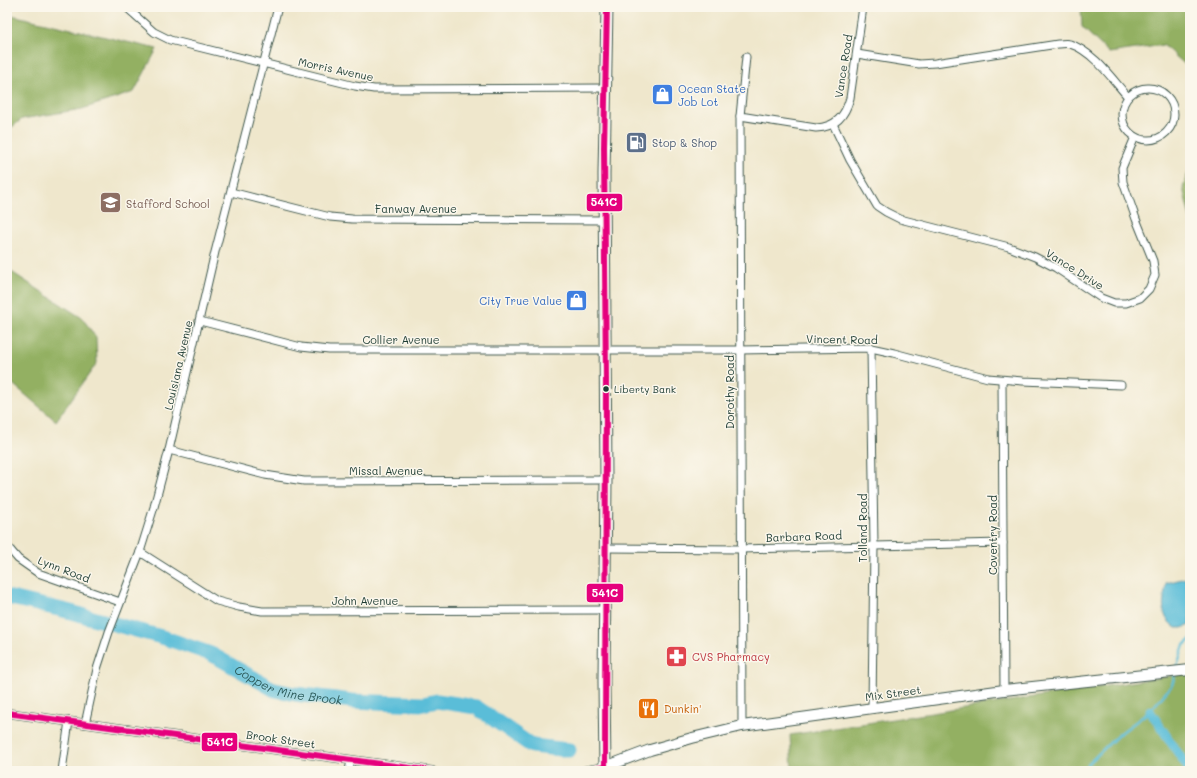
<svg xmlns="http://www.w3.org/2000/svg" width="1197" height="778" viewBox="0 0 1197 778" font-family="Mali,sans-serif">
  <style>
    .forest { fill: #93b062; stroke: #59764b }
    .water { fill: #5abdd8; stroke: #3c7d86 }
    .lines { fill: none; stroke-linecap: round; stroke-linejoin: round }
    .stream { stroke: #5abdd8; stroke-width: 2.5 }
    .canal { stroke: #5abdd8; stroke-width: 9 }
    .river { stroke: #5abdd8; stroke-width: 15 }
    .minor-casing { stroke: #3e564b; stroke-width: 9 }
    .tertiary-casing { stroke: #3e564b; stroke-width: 10 }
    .secondary-casing { stroke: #3e564b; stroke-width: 12 }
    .trunk-casing { stroke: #3e564b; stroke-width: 13 }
    .minor { stroke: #fff; stroke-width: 7 }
    .tertiary { stroke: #fff; stroke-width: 8 }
    .secondary { stroke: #fff; stroke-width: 10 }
    .trunk { stroke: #fff; stroke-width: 11 }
    .bus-1-casing { stroke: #fbf7ec; stroke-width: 9 }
    .bus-1 { stroke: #e5007d; stroke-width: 6 }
    .bus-dot { fill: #1f3d34; stroke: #fbf7ec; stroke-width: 1.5 }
    .labels { text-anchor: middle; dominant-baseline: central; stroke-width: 3; stroke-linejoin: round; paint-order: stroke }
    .bus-label { font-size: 10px; fill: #1f3d34; stroke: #fbf7ec; text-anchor: start }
    .street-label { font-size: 11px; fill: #1f3d34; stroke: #fbf7ec }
    .shop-label { font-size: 11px; fill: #366cbe; stroke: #fbf7ec; text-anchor: start }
    .service-label { font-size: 11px; fill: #4e5e75; stroke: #fbf7ec; text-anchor: start }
    .education-label { font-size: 11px; fill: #785e54; stroke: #fbf7ec; text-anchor: start }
    .health-label { font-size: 11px; fill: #be3a42; stroke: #fbf7ec; text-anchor: start }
    .food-label { font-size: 11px; fill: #c56008; stroke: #fbf7ec; text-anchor: start }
    .water-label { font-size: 12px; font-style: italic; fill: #2e5d5d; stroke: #fbf7ec }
    .line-badge { stroke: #fbf7ec; stroke-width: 1.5 }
    .badge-label { font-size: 11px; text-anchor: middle; font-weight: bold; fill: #fff }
  </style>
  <rect width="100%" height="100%" fill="#fbf7ec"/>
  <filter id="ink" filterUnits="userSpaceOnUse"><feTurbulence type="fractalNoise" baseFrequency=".025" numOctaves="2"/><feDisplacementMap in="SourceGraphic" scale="8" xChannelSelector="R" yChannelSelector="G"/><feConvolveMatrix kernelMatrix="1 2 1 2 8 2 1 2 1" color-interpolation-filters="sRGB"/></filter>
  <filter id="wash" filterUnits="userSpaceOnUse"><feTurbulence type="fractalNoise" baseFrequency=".012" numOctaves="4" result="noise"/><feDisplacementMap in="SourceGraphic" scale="16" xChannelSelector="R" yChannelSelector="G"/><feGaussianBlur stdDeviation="0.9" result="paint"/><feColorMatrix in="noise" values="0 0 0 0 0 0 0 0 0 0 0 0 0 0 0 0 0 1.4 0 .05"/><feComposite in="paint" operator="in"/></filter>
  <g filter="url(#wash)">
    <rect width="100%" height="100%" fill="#efe7cc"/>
    <g class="forest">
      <path d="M1081 7H1190V69L1163 45 1109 53 1082 27Z"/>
      <path d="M7 14 157 49 134 92 82 109 22 119 7 131Z"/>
      <path d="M1190 167V218L1183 188Z"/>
      <path d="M7 269 82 318 96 337 97 363 56 421 7 379Z"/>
      <path d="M1190 673V771H792L790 735Z"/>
    </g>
    <path class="water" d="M1190 577V625L1182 628H1176C1158 616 1164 601 1166 583Z"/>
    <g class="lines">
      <g class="stream">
        <path d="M1176 669 1184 645 1190 640"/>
        <path d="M1086 771 1088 764 1118 735 1150 711 1172 685 1175 674"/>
      </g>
      <path class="canal" d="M1150 711 1190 771"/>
      <path class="river" id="s1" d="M7 597 67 611 165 638 211 654 275 690 295 694 352 701 423 704 437 701 476 707 532 746 569 750"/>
    </g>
  </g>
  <g filter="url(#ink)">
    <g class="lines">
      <defs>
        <g id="minor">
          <path d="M126 7 154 32 170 40 355 86 374 89 605 88"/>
          <path d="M857 54 919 64 935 63 1058 44C1062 44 1066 43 1070 44 1093 51 1113 80 1128 97"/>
          <circle cx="1148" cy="114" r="26"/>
          <path d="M740 116 816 128C836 127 845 116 850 98L863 7"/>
          <path d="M833 124 850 160 877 206 886 212 900 219 1009 247 1035 257 1056 268 1101 298 1114 303H1126L1140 298 1149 289 1155 275 1153 261 1136 219 1123 182 1122 168 1135 137"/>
          <path d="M231 192 330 217 352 219 605 220"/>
          <path d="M200 321 301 347 329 350H740L871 348 894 353 988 378 1023 381 1121 385"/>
          <path d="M871 348 874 545 872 707"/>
          <path d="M1002 380 1004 690"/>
          <path d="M169 450 265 475 304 481 606 480"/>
          <path d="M7 546 18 559 38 573 120 602"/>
          <path d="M606 548 741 549 1003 543"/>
          <path d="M140 552 217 601 239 607 262 611 605 610"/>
          <path d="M85 724 97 669 109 632 140 552 154 507 169 450 215 252 278 7"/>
          <path d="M742 726 740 116 746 57"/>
          <path d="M62 771 69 721"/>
          <path d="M349 771 351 760"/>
        </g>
        <g id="tertiary">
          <path d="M7 713 432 771"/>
          <path d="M584 771 605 767"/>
        </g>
        <path id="secondary" d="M605 767 650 750 692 738 742 726 1004 690 1190 670"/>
        <path id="trunk" d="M605 771 604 681 606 480 604 174 607 7"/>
      </defs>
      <use href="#minor" class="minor-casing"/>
      <use href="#tertiary" class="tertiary-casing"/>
      <use href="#secondary" class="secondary-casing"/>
      <use href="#trunk" class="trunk-casing"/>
      <use href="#minor" class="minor"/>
      <use href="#tertiary" class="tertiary"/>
      <use href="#secondary" class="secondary"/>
      <use href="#trunk" class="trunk"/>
      <defs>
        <g id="bus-1">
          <path d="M7 713 432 771"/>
          <path d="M584 771 605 767 606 381 604 147 607 7"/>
        </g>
      </defs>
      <use href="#bus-1" class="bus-1-casing"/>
      <use href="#bus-1" class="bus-1"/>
    </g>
  </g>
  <defs>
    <symbol id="shop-square" viewBox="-11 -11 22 22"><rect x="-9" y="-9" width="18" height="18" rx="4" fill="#3f7fe0" stroke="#fbf7ec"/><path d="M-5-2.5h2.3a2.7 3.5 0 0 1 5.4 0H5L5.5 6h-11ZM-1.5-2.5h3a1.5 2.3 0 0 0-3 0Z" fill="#fff"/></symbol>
    <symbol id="fuel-square" viewBox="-11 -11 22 22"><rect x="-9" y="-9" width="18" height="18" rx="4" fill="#5c6f8a" stroke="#fbf7ec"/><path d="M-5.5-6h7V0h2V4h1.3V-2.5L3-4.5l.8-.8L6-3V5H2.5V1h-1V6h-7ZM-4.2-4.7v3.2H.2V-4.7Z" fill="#fff"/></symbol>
    <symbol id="school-square" viewBox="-11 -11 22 22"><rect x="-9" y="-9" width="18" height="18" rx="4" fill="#8d6e63" stroke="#fbf7ec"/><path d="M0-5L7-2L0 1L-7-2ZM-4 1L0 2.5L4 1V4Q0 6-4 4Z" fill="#fff"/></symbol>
    <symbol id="pharmacy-square" viewBox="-11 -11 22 22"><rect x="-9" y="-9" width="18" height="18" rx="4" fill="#e0444e" stroke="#fbf7ec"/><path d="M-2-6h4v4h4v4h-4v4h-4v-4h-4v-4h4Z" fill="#fff"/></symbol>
    <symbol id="restaurant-square" viewBox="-11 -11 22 22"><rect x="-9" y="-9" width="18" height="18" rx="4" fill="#e8710a" stroke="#fbf7ec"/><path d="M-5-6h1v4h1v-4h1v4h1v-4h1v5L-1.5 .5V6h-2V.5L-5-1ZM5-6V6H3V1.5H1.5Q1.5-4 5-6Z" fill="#fff"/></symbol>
  </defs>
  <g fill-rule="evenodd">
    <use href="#shop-square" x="650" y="82" width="25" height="25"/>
    <use href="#fuel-square" x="624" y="130" width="25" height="25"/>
    <use href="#school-square" x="98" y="190" width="25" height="25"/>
    <use href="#shop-square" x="564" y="288" width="25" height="25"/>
    <use href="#pharmacy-square" x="664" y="644" width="25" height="25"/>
    <use href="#restaurant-square" x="636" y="696" width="25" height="25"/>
  </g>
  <circle class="bus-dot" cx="606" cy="389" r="3.5"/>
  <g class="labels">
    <g class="bus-label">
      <text x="614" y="389">Liberty Bank</text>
    </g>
    <g class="street-label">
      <text transform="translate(843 66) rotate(-81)">Vance Road</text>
      <text transform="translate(336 69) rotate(12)">Morris Avenue</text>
      <text x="416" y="208">Fanway Avenue</text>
      <text transform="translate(1075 269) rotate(32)">Vance Drive</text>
      <text x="401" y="339">Collier Avenue</text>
      <text transform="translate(842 339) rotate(1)">Vincent Road</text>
      <text transform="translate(178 365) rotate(-77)">Louisiana Avenue</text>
      <text transform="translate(729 392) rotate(-90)">Dorothy Road</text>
      <text x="386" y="470">Missal Avenue</text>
      <text transform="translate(862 528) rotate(-90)">Tolland Road</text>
      <text transform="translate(992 535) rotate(-90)">Coventry Road</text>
      <text transform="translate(804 536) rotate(-2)">Barbara Road</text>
      <text transform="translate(64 569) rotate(21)">Lynn Road</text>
      <text x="365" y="600">John Avenue</text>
      <text transform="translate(893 693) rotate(-8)">Mix Street</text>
      <text transform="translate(281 739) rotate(8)">Brook Street</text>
    </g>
    <g class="shop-label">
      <text x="678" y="88">Ocean State<tspan x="678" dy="13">Job Lot</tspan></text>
      <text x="562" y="300" text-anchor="end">City True Value</text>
    </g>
    <g class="service-label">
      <text x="652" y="142">Stop &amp; Shop</text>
    </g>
    <g class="education-label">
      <text x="126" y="203">Stafford School</text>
    </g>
    <g class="health-label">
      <text x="692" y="656">CVS Pharmacy</text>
    </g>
    <g class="food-label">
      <text x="664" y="708">Dunkin'</text>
    </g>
    <g class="water-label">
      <text stroke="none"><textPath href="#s1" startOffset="297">Copper Mine Brook</textPath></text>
    </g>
  </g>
  <g class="line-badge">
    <rect x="586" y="193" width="37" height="19" rx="4" fill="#e5007d"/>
    <rect x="586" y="583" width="38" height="20" rx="4" fill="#e5007d"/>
    <rect x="201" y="732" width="37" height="20" rx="4" fill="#e5007d"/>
  </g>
  <g class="badge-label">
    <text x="604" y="206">541C</text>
    <text x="605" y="597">541C</text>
    <text x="220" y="746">541C</text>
  </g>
  <rect width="1197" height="778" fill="none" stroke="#fbf7ec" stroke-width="24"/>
</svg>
